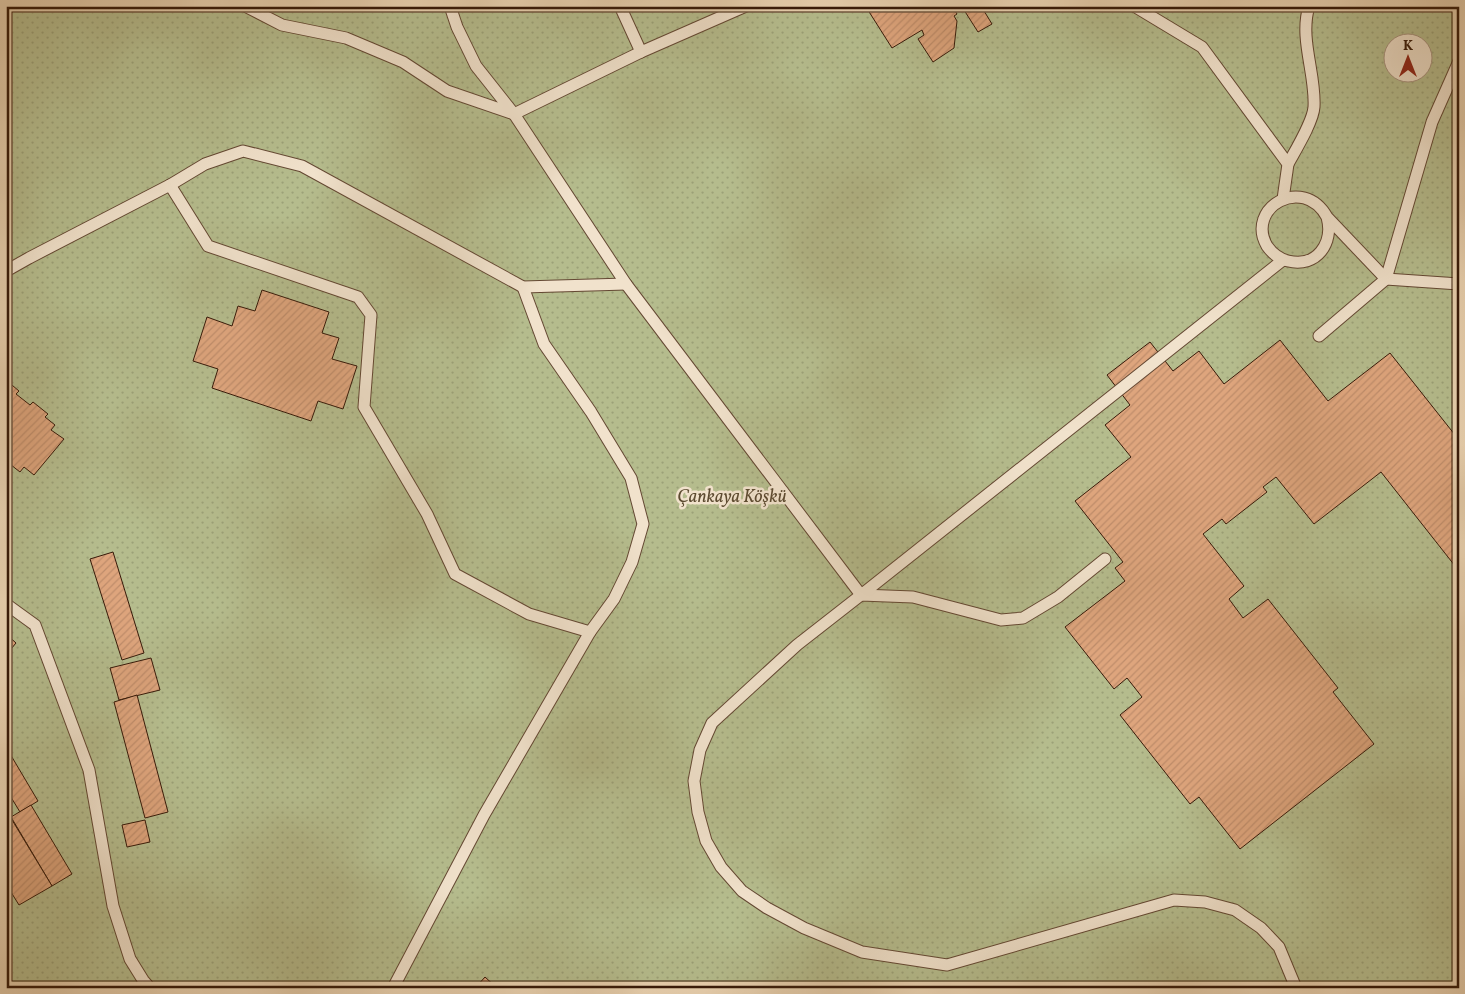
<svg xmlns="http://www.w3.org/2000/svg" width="1465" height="994" viewBox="0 0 1465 994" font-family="Vollkorn,serif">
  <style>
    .garden { fill: url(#garden-dots); stroke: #766b4b; fill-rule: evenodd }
    .building { fill: url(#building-hatch); stroke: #371a09 }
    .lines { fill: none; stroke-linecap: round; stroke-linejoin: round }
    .service-casing { stroke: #644833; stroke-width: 13 }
    .service { stroke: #f1e2cc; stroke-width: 11 }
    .labels { text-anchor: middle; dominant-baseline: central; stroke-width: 5; stroke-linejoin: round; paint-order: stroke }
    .park-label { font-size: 18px; font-style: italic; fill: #5d4b31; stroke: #f1e2cc }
  </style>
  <defs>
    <pattern id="garden-dots" width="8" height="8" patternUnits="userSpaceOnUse" patternTransform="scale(1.25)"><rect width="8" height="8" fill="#b5bc8d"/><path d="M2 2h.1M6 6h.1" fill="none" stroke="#9ca178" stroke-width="1.8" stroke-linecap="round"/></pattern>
    <pattern id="building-hatch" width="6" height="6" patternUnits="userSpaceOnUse" patternTransform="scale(1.25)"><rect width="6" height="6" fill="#dea57d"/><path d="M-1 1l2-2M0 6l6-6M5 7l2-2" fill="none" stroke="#bf8d6b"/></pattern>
  </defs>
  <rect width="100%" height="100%" fill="#e9d2b1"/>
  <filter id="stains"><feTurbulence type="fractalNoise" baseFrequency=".004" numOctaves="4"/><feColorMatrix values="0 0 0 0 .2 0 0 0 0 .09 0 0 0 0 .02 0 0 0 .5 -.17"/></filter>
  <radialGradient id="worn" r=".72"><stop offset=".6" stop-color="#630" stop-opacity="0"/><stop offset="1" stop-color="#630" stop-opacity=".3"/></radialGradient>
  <path class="garden" d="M6 6H1459V988H6ZM1392 42H1422V72H1392Z"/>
  <g class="building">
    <path d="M959 6 954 9 957 14 954 16 957 21 954 48 933 62 918 39 924 35 922 30 892 48 866 7Z"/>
    <path d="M969 6H981L992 24 978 32 964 10Z"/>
    <path d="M262 290 329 312 322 333 339 338 332 359 357 366 343 409 318 401 311 421 212 388 218 369 193 361 207 317 232 326 238 306 255 311Z"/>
    <path d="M1280 340 1328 401 1390 353 1459 440V571L1381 472 1314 524 1276 477 1263 487 1267 492 1226 524 1222 519 1203 534 1244 586 1229 599 1243 618 1268 599 1338 688 1333 692 1374 744 1240 849 1199 797 1190 804 1120 715 1142 697 1127 678 1114 689 1065 627 1125 581 1115 568 1123 562 1075 501 1131 457 1105 425 1130 405 1107 375 1150 342 1173 371 1199 351 1224 384Z"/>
    <path d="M6 380 19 391 16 394 30 405 33 402 48 414 45 417 55 425 51 430 64 439 34 475 24 467 20 472 6 461Z"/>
    <path d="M113 552 144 653 122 660 90 559Z"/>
    <path d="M6 634 16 643 6 655Z"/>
    <path d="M151 658 160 690 119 700 110 668Z"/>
    <path d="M137 695 168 812 145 818 114 702Z"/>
    <path d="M6 747 38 801 20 812 6 789Z"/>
    <path d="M31 805 72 874 52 886 11 817Z"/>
    <path d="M6 810 52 886 19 905 6 884Z"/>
    <path d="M145 820 150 842 127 847 122 825Z"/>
    <path d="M485 977 497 988H475Z"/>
  </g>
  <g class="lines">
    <defs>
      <g id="service">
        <path d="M245 6 282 25 346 38 403 62 447 91 514 114 476 66 457 27 450 6"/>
        <path d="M620 6 641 52"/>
        <path d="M746 6 641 52 514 114 626 284 861 595 1283 260"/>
        <path d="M1134 6 1202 47 1288 164 1283 199"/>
        <path d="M1288 164C1295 151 1313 122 1314 107 1316 74 1299 39 1309 6"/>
        <path d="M170 185 208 246 358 297 371 315 364 407 427 514 455 574 529 614 590 632 614 599 632 562 643 524 631 478 591 412 544 344 523 287"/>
        <path d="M1327 217C1334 243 1317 268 1288 261 1279 259 1272 253 1267 246 1245 208 1303 174 1327 217L1386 279 1459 284"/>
        <path d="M6 271 29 258 170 185 205 164 243 151 302 166 523 287 626 284"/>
        <path d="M1319 336 1386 279 1432 122 1459 61"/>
        <path d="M1105 559 1058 597 1023 618 1001 620 913 597 861 595 797 645 712 723 700 750 694 781 698 812 706 841 721 867 742 891 767 908 804 928 862 952 947 965 1174 900 1205 902 1235 910 1261 928 1279 947 1296 988"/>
        <path d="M6 604 35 625 89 770 113 906 130 959 143 980 150 988"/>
        <path d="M393 988 484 815 590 632"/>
      </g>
    </defs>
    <use href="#service" class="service-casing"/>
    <use href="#service" class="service"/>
  </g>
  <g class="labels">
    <g class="park-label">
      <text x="732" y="497">Çankaya Köşkü</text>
    </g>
  </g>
  <rect width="1465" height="994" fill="none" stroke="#e9d2b1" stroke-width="25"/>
  <rect x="8" y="8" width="1450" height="979" fill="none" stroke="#371a09" stroke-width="2.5"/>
  <rect x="12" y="12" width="1440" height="969" fill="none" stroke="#371a09"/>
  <g transform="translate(1408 58)"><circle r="24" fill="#f1e2cc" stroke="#a7927e"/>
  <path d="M0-4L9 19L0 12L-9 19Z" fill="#8f2418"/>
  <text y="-8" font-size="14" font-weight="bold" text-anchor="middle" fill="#371a09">K</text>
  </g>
  <rect width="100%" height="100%" filter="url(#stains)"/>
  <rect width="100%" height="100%" fill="url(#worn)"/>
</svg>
